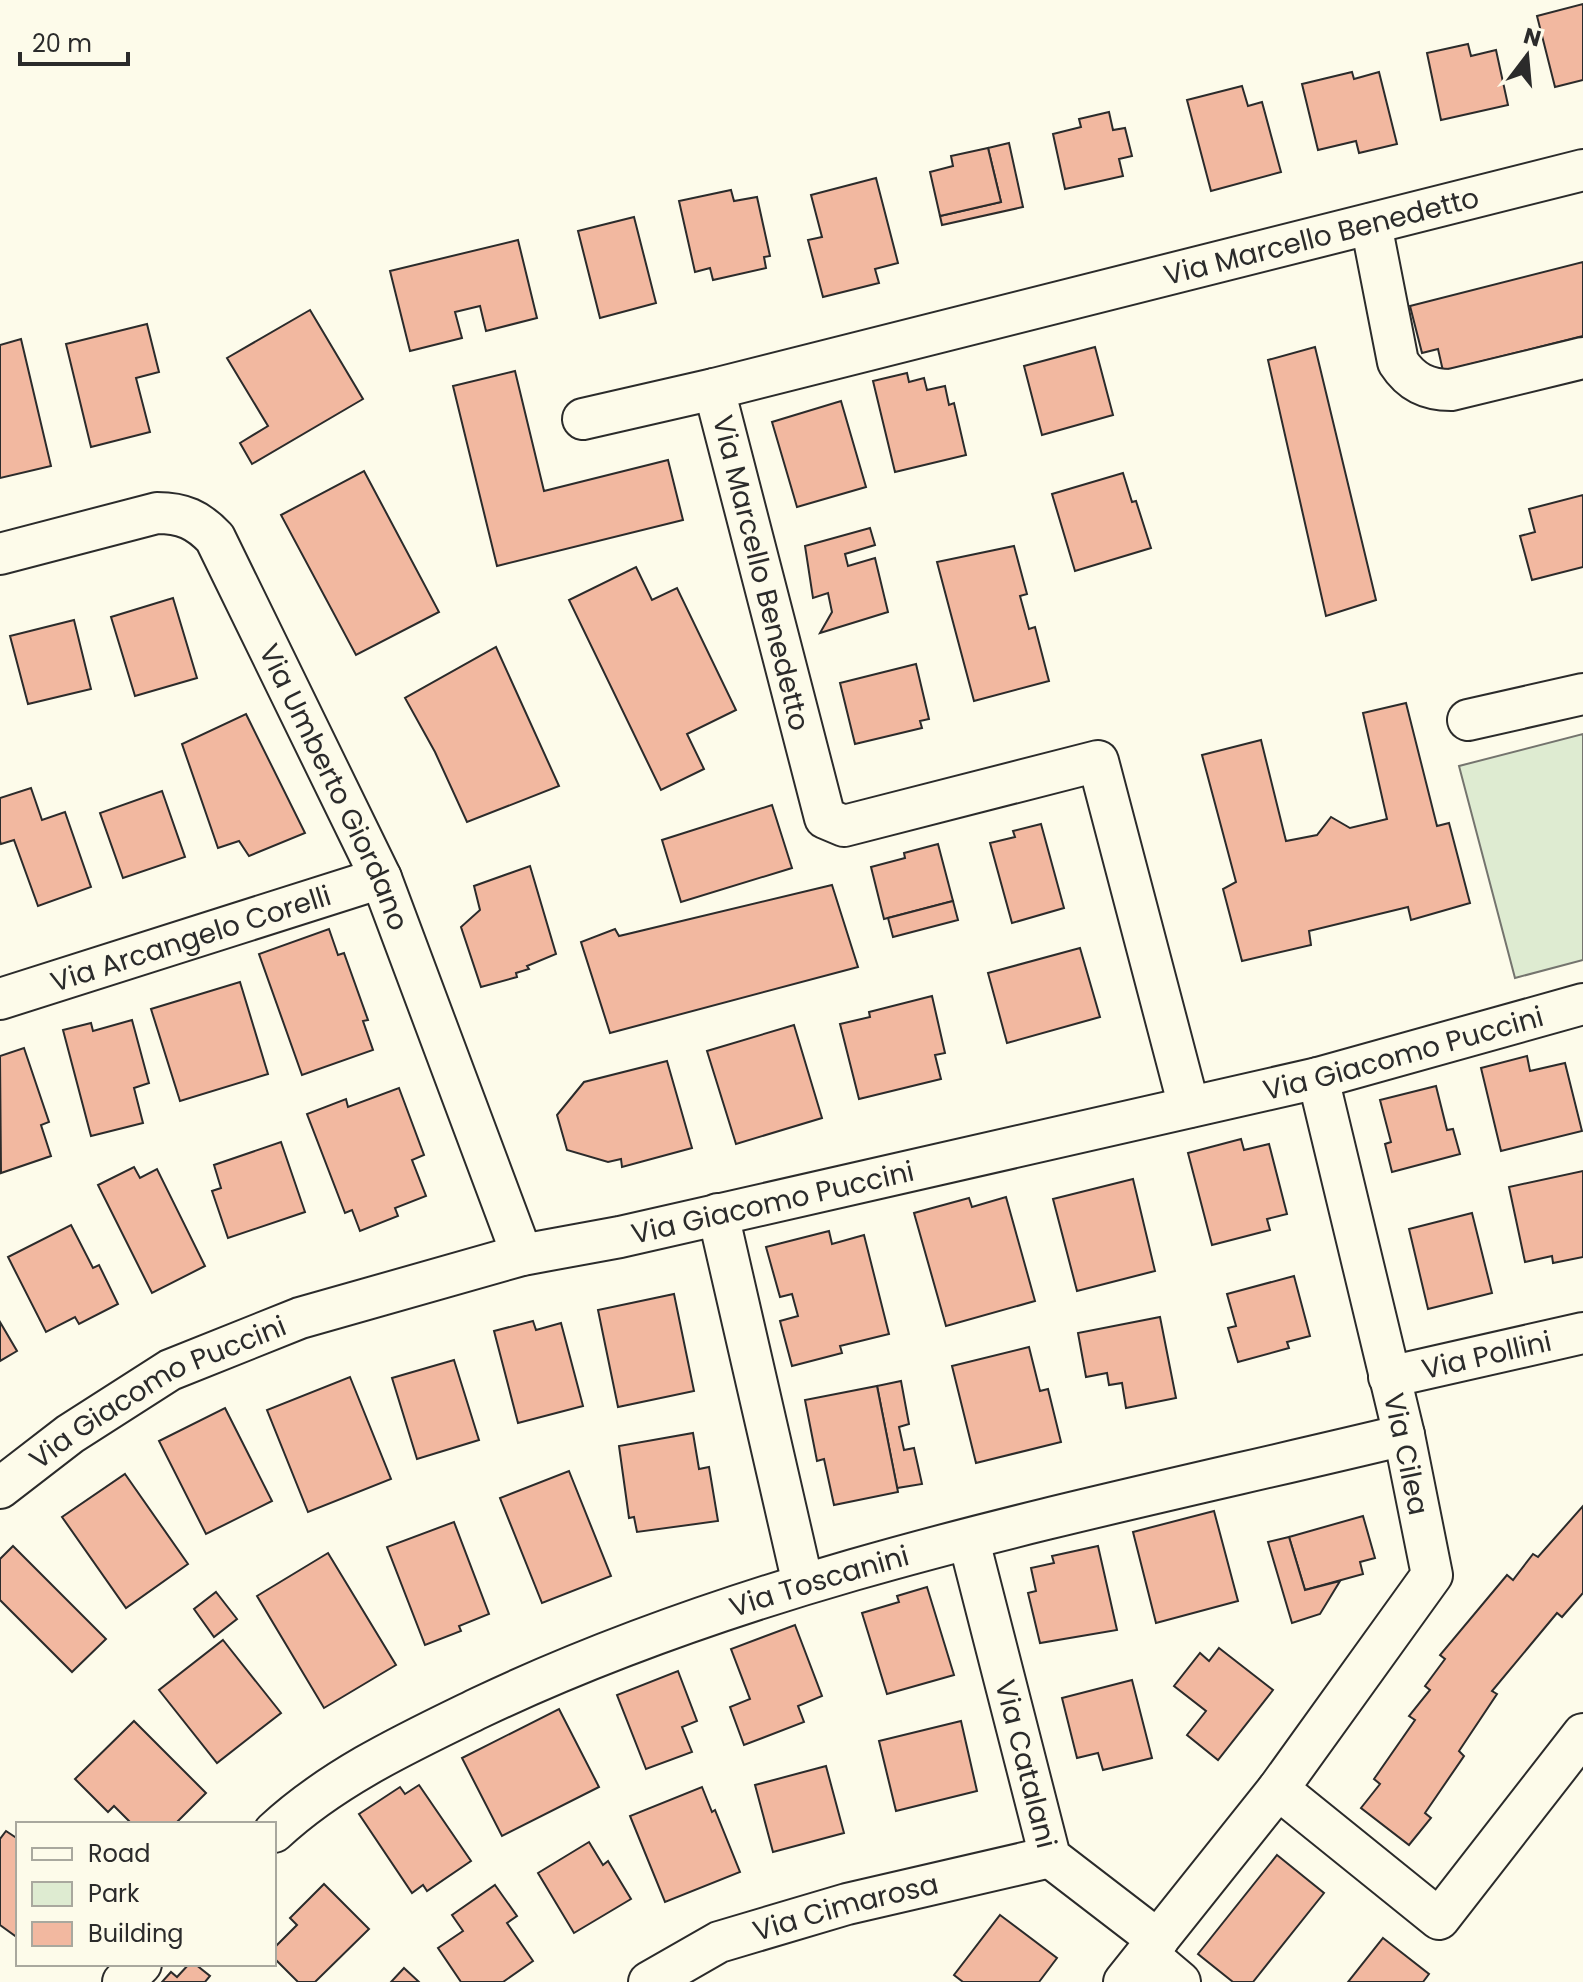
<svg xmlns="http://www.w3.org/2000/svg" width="1583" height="1982" viewBox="0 0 1583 1982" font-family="Poppins,sans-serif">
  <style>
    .green { fill: #deebd1; stroke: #74746e; stroke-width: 2 }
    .building { fill: #f2b8a0; stroke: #2b2b2b; stroke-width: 2 }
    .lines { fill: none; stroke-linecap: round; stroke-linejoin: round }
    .minor-casing { stroke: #2b2b2b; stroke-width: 44 }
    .minor { stroke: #fdfbea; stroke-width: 40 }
    .labels { text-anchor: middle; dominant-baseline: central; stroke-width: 6; stroke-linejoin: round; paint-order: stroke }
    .street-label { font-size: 28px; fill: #2b2b2b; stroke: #fdfbea }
  </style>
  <rect width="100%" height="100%" fill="#fdfbea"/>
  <path class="green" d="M1583 734V960L1515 978 1459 766Z"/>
  <g class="building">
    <path d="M1583 4V80L1555 87 1537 16Z"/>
    <path d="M1468 44 1471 56 1496 50 1508 105 1441 120 1427 53Z"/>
    <path d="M1352 72 1354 79 1379 72 1397 144 1359 153 1356 141 1318 150 1302 84Z"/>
    <path d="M1242 86 1248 106 1262 102 1281 172 1211 191 1187 100Z"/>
    <path d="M1109 112 1113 130 1125 128 1132 156 1119 159 1123 176 1065 189 1053 134 1081 127 1079 119Z"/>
    <path d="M1009 143 1023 207 942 225 940 216 1001 202 988 148Z"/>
    <path d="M988 148 1001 202 940 216 930 172 953 166 951 156Z"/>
    <path d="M876 178 898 263 875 269 879 283 823 297 808 240 822 237 811 195Z"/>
    <path d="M731 190 734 201 757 197 770 256 764 257 766 268 713 280 710 268 695 272 679 201Z"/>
    <path d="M634 217 656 303 600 318 578 231Z"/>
    <path d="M518 240 537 318 486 331 480 306 455 312 462 338 410 351 390 271Z"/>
    <path d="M1583 262V336L1443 371 1438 349 1422 353 1410 306Z"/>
    <path d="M310 310 363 399 252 464 240 443 268 426 227 358Z"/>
    <path d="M147 324 159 372 136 378 150 432 91 447 66 344Z"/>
    <path d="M21 339 51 466 0 478V345Z"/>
    <path d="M1095 347 1113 415 1042 435 1024 366Z"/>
    <path d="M1315 347 1376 600 1326 616 1268 360Z"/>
    <path d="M515 371 544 491 668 460 683 520 497 566 453 386Z"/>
    <path d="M907 373 909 382 924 378 927 390 945 386 949 405 954 403 966 455 895 472 873 381Z"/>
    <path d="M841 401 866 487 797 507 772 422Z"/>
    <path d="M364 471 439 612 356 655 281 515Z"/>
    <path d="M1123 473 1132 502 1136 501 1151 548 1075 571 1052 494Z"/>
    <path d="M1583 495V567L1532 580 1520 536 1535 532 1529 509Z"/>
    <path d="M870 528 875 545 845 554 848 566 875 558 888 612 820 633 832 612 828 593 813 598 805 546Z"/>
    <path d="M1014 546 1027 594 1020 596 1029 629 1035 627 1049 681 974 701 937 562Z"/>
    <path d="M636 567 652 600 677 588 736 710 687 734 704 769 661 790 569 600Z"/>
    <path d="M173 598 197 678 135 696 111 617Z"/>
    <path d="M74 620 91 689 28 704 10 636Z"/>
    <path d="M496 647 559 786 467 822 435 752 405 698Z"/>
    <path d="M916 664 929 719 920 721 922 728 855 744 840 683Z"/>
    <path d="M1406 703 1437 826 1449 823 1470 903 1411 920 1408 907 1309 931 1311 945 1242 961 1223 889 1236 882 1202 755 1261 740 1286 841 1317 835 1331 817 1350 828 1387 819 1363 713Z"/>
    <path d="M246 714 305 833 249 856 239 841 218 848 182 744Z"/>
    <path d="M31 788 42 820 65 812 91 887 38 906 14 840 1 844 0 841V798Z"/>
    <path d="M162 791 185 857 123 878 100 813Z"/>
    <path d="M772 805 792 868 681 902 662 840Z"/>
    <path d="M1041 824 1064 908 1012 923 990 843 1015 837 1013 831Z"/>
    <path d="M938 844 953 901 884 919 871 867 905 858 904 853Z"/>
    <path d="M530 866 556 954 527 966 529 969 516 973 517 977 481 987 461 927 480 910 474 886Z"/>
    <path d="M832 885 858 967 610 1033 581 942 615 929 619 936Z"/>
    <path d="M953 901 958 920 893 937 888 918Z"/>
    <path d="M329 929 338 955 344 953 368 1020 363 1021 373 1050 302 1075 259 954Z"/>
    <path d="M1080 948 1100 1017 1007 1043 988 973Z"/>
    <path d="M240 982 268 1074 180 1101 151 1009Z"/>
    <path d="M932 996 945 1053 935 1055 941 1079 859 1099 840 1024 870 1017 869 1012Z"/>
    <path d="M132 1020 149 1083 134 1088 143 1123 91 1136 63 1030 91 1023 93 1031Z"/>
    <path d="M794 1025 822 1118 736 1144 707 1051Z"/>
    <path d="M24 1048 49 1122 41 1125 51 1156 1 1173 0 1056Z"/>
    <path d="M1527 1056 1530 1071 1565 1063 1582 1131 1501 1151 1481 1068Z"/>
    <path d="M667 1061 692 1148 622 1167 621 1159 608 1162 567 1150 557 1115 584 1082Z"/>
    <path d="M1436 1086 1447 1130 1453 1129 1460 1154 1392 1172 1385 1144 1391 1142 1380 1100Z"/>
    <path d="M399 1088 424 1155 412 1160 426 1196 395 1208 398 1216 360 1231 352 1210 345 1213 307 1114 346 1099 348 1107Z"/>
    <path d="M1241 1139 1244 1150 1269 1144 1287 1214 1267 1219 1270 1230 1212 1245 1188 1153Z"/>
    <path d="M281 1142 305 1212 228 1238 212 1191 221 1188 214 1165Z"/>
    <path d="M134 1167 140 1178 157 1169 205 1266 152 1293 98 1185Z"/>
    <path d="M1583 1171V1257L1553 1263 1552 1256 1525 1262 1509 1187Z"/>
    <path d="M1133 1179 1155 1271 1077 1291 1053 1199Z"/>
    <path d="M1006 1197 1035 1301 946 1326 914 1213 969 1198 972 1207Z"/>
    <path d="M1472 1213 1492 1293 1428 1309 1409 1229Z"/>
    <path d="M71 1225 93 1268 99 1265 118 1304 79 1324 75 1317 46 1332 8 1257Z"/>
    <path d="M829 1231 832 1244 864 1235 889 1334 840 1346 842 1353 792 1366 780 1321 798 1316 792 1294 780 1297 766 1247Z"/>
    <path d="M1294 1276 1310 1336 1287 1342 1289 1348 1238 1362 1228 1328 1236 1326 1227 1294Z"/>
    <path d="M674 1294 694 1391 618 1407 598 1310Z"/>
    <path d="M1160 1317 1176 1398 1126 1408 1122 1383 1109 1385 1107 1373 1086 1377 1078 1333Z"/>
    <path d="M533 1321 536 1330 561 1323 583 1406 518 1423 494 1331Z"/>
    <path d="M0 1322 17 1351 0 1361Z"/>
    <path d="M1029 1347 1040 1391 1048 1389 1061 1442 976 1463 952 1366Z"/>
    <path d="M454 1360 479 1440 417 1459 392 1378Z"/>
    <path d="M350 1377 391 1479 308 1512 267 1410Z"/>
    <path d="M901 1381 909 1424 899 1427 904 1450 914 1448 922 1484 897 1488 877 1386Z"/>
    <path d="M877 1386 898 1492 834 1505 824 1459 817 1461 805 1400Z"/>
    <path d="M225 1408 272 1501 206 1534 159 1441Z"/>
    <path d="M693 1433 699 1469 709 1467 718 1521 637 1532 634 1517 629 1518 619 1446Z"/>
    <path d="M569 1471 611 1576 542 1603 500 1498Z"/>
    <path d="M125 1474 188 1564 126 1608 62 1517Z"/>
    <path d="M1583 1506V1593L1562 1617 1557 1613 1492 1691 1497 1694 1459 1751 1464 1756 1425 1813 1431 1818 1409 1845 1361 1808 1380 1784 1374 1779 1415 1720 1409 1716 1430 1690 1425 1686 1445 1659 1440 1655 1507 1575 1513 1580 1533 1554 1538 1557Z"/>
    <path d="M1214 1511 1238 1601 1156 1623 1133 1532Z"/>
    <path d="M1363 1516 1375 1558 1360 1562 1363 1574 1305 1590 1289 1537Z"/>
    <path d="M454 1522 489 1614 459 1626 461 1631 425 1645 387 1547Z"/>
    <path d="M1289 1537 1305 1590 1340 1581 1320 1614 1292 1623 1268 1542Z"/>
    <path d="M13 1546 106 1639 72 1672 0 1600V1559Z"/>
    <path d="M1098 1546 1117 1630 1040 1643 1028 1593 1036 1591 1031 1568 1054 1563 1052 1556Z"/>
    <path d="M328 1553 396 1665 324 1708 257 1596Z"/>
    <path d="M927 1587 954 1675 887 1694 862 1613 899 1602 897 1596Z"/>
    <path d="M216 1592 237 1619 214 1637 194 1609Z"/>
    <path d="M795 1625 822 1696 798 1706 804 1722 744 1745 730 1707 750 1699 731 1649Z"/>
    <path d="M223 1640 281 1713 217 1763 159 1690Z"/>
    <path d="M1219 1648 1273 1690 1218 1760 1187 1735 1206 1711 1174 1686 1200 1653 1209 1661Z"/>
    <path d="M678 1671 697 1721 682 1727 692 1752 646 1769 617 1695Z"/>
    <path d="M1132 1680 1152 1758 1103 1770 1098 1753 1077 1758 1062 1698Z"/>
    <path d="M559 1709 599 1787 502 1836 462 1758Z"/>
    <path d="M134 1721 206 1793 175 1824H132L114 1806 108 1812 75 1779Z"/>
    <path d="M961 1721 977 1791 896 1811 879 1741Z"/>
    <path d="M826 1766 844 1833 773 1852 755 1785Z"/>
    <path d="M419 1785 471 1861 427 1891 423 1885 412 1893 359 1814 400 1787 405 1794Z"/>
    <path d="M702 1787 712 1812 715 1810 740 1872 665 1902 630 1816Z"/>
    <path d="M6 1831 18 1839V1938L0 1925V1839Z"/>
    <path d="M589 1842 603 1865 608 1861 631 1899 574 1933 538 1873Z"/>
    <path d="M1277 1855 1324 1893 1253 1982H1233L1198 1954Z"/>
    <path d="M324 1884 369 1929 315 1982H298L274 1958V1948L297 1925 290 1918Z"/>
    <path d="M495 1885 517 1916 507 1923 533 1961 503 1982H461L438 1948 463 1931 452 1915Z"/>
    <path d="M1000 1915 1057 1958 1039 1982H963L954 1975Z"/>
    <path d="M1383 1938 1429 1974 1423 1982H1348Z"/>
    <path d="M189 1964H195L210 1976 205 1982H162L171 1972 177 1977Z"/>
    <path d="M404 1968 419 1982H391Z"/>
  </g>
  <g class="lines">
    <defs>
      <g id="minor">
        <path d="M1371 224 1398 362C1411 382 1427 390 1451 390L1583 358"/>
        <path d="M583 419 714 389"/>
        <path id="s1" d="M0 554 157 513C183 513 198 520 215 538L381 878 522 1255"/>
        <path d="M1468 720 1583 694"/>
        <path id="s2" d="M0 999 381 878"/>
        <path id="s3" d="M1189 1107 1098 761 844 826 825 818 714 389 1583 170"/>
        <path d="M718 1214 803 1584"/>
        <path id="s4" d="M1389 1377 1583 1333"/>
        <path id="s5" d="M0 1488 70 1434 170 1370 300 1318 522 1255 620 1237 1318 1078 1583 1004"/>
        <path id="s6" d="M969 1541 1050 1857 1158 1940"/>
        <path d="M1278 1789 1439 1919 1583 1734"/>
        <path id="s7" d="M274 1832C333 1777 409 1742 481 1707 772 1569 1093 1510 1404 1435"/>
        <path d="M1147 1954 1180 1982"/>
        <path d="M123 1982 141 1964"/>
        <path id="s8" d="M649 1982 719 1942 847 1904 1050 1857"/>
        <path d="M1124 1982 1278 1789 1432 1575 1404 1435 1318 1078"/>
      </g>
    </defs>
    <use href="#minor" class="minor-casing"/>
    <use href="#minor" class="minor"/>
  </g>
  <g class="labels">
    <g class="street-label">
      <text stroke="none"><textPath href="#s3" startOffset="1710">Via Marcello Benedetto</textPath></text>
      <text transform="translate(761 573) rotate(76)">Via Marcello Benedetto</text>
      <text stroke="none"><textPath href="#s1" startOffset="504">Via Umberto Giordano</textPath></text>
      <text stroke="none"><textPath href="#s2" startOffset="200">Via Arcangelo Corelli</textPath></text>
      <text stroke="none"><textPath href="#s5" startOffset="1482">Via Giacomo Puccini</textPath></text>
      <text stroke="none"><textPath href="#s5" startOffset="834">Via Giacomo Puccini</textPath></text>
      <text stroke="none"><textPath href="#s4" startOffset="100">Via Pollini</textPath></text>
      <text stroke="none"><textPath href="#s5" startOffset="186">Via Giacomo Puccini</textPath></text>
      <text transform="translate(1406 1454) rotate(78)">Via Cilea</text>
      <text stroke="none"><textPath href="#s7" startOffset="604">Via Toscanini</textPath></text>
      <text stroke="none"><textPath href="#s6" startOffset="230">Via Catalani</textPath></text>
      <text stroke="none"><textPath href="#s8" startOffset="212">Via Cimarosa</textPath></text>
    </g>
  </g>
  <rect x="16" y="1822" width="260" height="144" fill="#fdfbea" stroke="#a9a89e" stroke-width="2"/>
  <rect x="32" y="1848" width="40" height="12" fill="#fdfbea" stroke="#a9a89e" stroke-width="2"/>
  <text x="88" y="1862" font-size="24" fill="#2b2b2b">Road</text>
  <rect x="32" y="1882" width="40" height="24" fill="#deebd1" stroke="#a9a89e" stroke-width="2"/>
  <text x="88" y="1902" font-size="24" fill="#2b2b2b">Park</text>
  <rect x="32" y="1922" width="40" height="24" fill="#f2b8a0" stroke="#a9a89e" stroke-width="2"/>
  <text x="88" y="1942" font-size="24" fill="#2b2b2b">Building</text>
  <g transform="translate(1527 56) rotate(16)" stroke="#fdfbea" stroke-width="6" paint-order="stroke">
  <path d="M0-6L14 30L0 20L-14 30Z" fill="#2b2b2b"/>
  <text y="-12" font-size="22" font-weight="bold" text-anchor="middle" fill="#2b2b2b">N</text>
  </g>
  <path d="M20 52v12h108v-12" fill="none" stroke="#2b2b2b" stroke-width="4"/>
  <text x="32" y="52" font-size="24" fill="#2b2b2b" stroke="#fdfbea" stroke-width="6" paint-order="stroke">20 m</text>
</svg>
